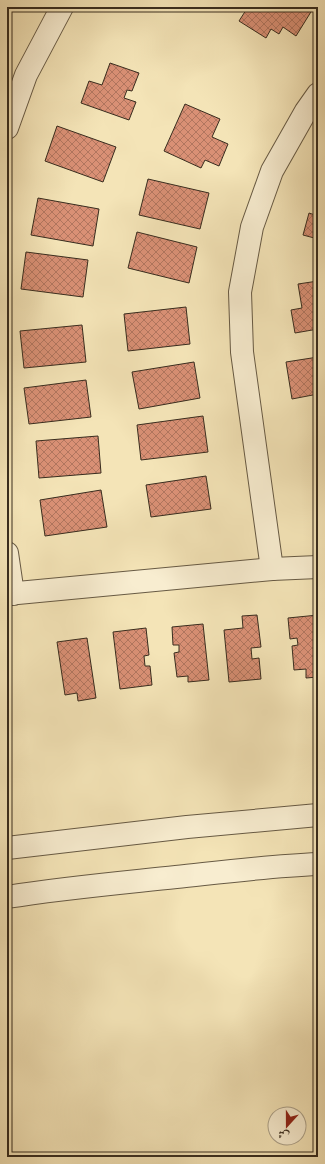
<svg xmlns="http://www.w3.org/2000/svg" width="325" height="1164" viewBox="0 0 325 1164" font-family="'Old Standard TT',Amiri,serif">
  <style>
    .building { fill: url(#building-cross-hatch); stroke: #382c1e }
    .lines { fill: none; stroke-linecap: round; stroke-linejoin: round }
    .minor-casing { stroke: #675a44; stroke-width: 24 }
    .tertiary-casing { stroke: #675a44; stroke-width: 24 }
    .minor { stroke: #f8edd0; stroke-width: 22 }
    .tertiary { stroke: #f8edd0; stroke-width: 22 }
  </style>
  <defs>
    <pattern id="building-cross-hatch" width="8" height="8" patternUnits="userSpaceOnUse"><rect width="8" height="8" fill="#d99075"/><path d="M0 0l8 8M0 8l8-8" fill="none" stroke="#b1765f"/></pattern>
  </defs>
  <rect width="100%" height="100%" fill="#f4e4b7"/>
  <filter id="stains"><feTurbulence type="fractalNoise" baseFrequency=".005" numOctaves="4"/><feColorMatrix values="0 0 0 0 .2 0 0 0 0 .09 0 0 0 0 .02 0 0 0 .5 -.17"/></filter>
  <radialGradient id="worn" r=".72"><stop offset=".6" stop-color="#630" stop-opacity="0"/><stop offset="1" stop-color="#630" stop-opacity=".3"/></radialGradient>
  <g class="building">
    <path d="M248 7H314L296 36 283 27 279 34 271 29 266 38 239 21Z"/>
    <path d="M110 63 139 73 132 91 127 90 124 98 136 102 129 120 81 103 89 81 102 85Z"/>
    <path d="M185 104 220 119 212 137 228 144 219 166 205 160 201 168 164 151Z"/>
    <path d="M57 126 116 147 103 182 45 161Z"/>
    <path d="M148 179 209 193 200 229 139 215Z"/>
    <path d="M38 198 99 209 93 246 31 235Z"/>
    <path d="M309 213 318 216V239L303 235Z"/>
    <path d="M137 232 197 247 189 283 128 268Z"/>
    <path d="M26 252 88 260 83 297 21 289Z"/>
    <path d="M318 281V329L295 333 291 310 302 308 298 284Z"/>
    <path d="M186 307 190 344 128 351 124 314Z"/>
    <path d="M82 325 86 362 24 368 20 331Z"/>
    <path d="M318 357V394L292 399 286 362Z"/>
    <path d="M194 362 200 398 139 409 132 372Z"/>
    <path d="M86 380 91 417 29 424 24 388Z"/>
    <path d="M203 416 208 452 141 460 137 425Z"/>
    <path d="M98 436 101 473 39 478 36 441Z"/>
    <path d="M206 476 211 509 151 517 146 485Z"/>
    <path d="M101 490 107 527 45 536 40 500Z"/>
    <path d="M257 615 261 647 251 648 252 659 259 658 261 679 229 682 224 630 243 628 242 616Z"/>
    <path d="M318 615V677L306 678V669L294 670 292 646 298 645 297 638 290 639 288 618Z"/>
    <path d="M203 624 209 680 188 682V676L177 677 174 653 179 652V645H173L172 627Z"/>
    <path d="M146 628 149 655 144 656 145 666H150L152 685 120 689 113 632Z"/>
    <path d="M87 638 96 698 78 701 77 693 65 695 57 642Z"/>
  </g>
  <g class="lines">
    <defs>
      <g id="minor">
        <path d="M7 128 26 75 62 7"/>
        <path d="M7 553 13 594"/>
        <path d="M272 569 242 352 240 292 252 227 272 171 306 111 318 94"/>
        <path d="M7 594 272 569 318 567"/>
      </g>
      <g id="tertiary">
        <path d="M7 848 187 827 318 815"/>
        <path d="M7 897C63 888 120 883 176 877 223 872 270 866 318 864"/>
      </g>
    </defs>
    <use href="#minor" class="minor-casing"/>
    <use href="#tertiary" class="tertiary-casing"/>
    <use href="#minor" class="minor"/>
    <use href="#tertiary" class="tertiary"/>
  </g>
  <rect width="325" height="1164" fill="none" stroke="#f4e4b7" stroke-width="24"/>
  <rect x="8" y="8" width="309" height="1148" fill="none" stroke="#382c1e" stroke-width="2"/>
  <rect x="12" y="12" width="301" height="1140" fill="none" stroke="#382c1e"/>
  <g transform="translate(287 1126) rotate(201)"><circle r="19" fill="#f8edd0" stroke="#aba089"/>
  <path d="M0-3L7 15L0 10L-7 15Z" fill="#8f2418"/>
  <text y="-6" font-size="11" font-weight="bold" text-anchor="middle" fill="#382c1e">ش</text>
  </g>
  <rect width="100%" height="100%" filter="url(#stains)"/>
  <rect width="100%" height="100%" fill="url(#worn)"/>
</svg>
